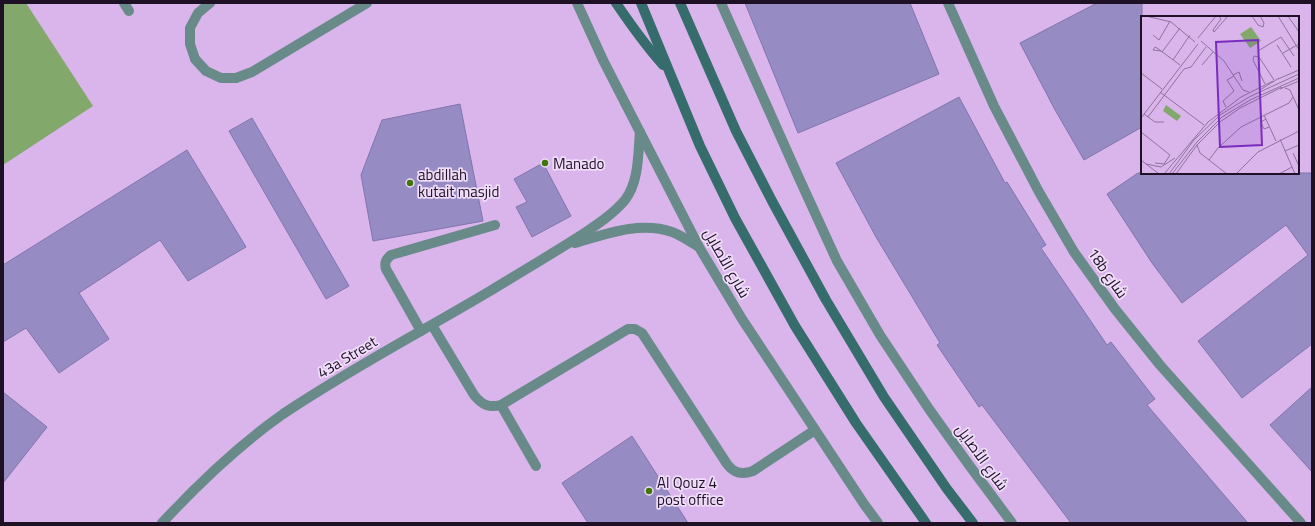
<svg xmlns="http://www.w3.org/2000/svg" width="1315" height="526" viewBox="0 0 1315 526" font-family="'Titillium Web',Cairo,sans-serif">
  <style>
    .green { fill: #82a86b }
    .building { fill: #978bc4; stroke: #8175ac }
    .lines { fill: none; stroke-linecap: round; stroke-linejoin: round }
    .service { stroke: #688a89; stroke-width: 10 }
    .minor { stroke: #688a89; stroke-width: 10 }
    .tertiary { stroke: #688a89; stroke-width: 10 }
    .secondary { stroke: #376c6c; stroke-width: 10 }
    .poi-dot { fill: #3f7605; stroke: #f0ddf9; stroke-width: 1.5 }
    .labels { text-anchor: middle; dominant-baseline: central; stroke-width: 3.5; stroke-linejoin: round; paint-order: stroke }
    .poi-label { font-size: 15px; fill: #1f1125; stroke: #f0ddf9; text-anchor: start }
    .street-label { font-size: 15px; fill: #1f1125; stroke: #f0ddf9 }
    .inset-road { fill: none; stroke: #8f739c; stroke-width: 1 }
    .view { fill: #7b2cbf; fill-opacity: 0.15; stroke: #7b2cbf; stroke-width: 2 }
    .inset-edge { fill: none; stroke: #1f1125; stroke-width: 2 }
  </style>
  <rect width="100%" height="100%" fill="#d9b5eb"/>
  <path class="green" d="M3 3H26L93 106 3 165Z"/>
  <g class="building">
    <path d="M745 3H910L939 74 798 133Z"/>
    <path d="M1097 3H1142V127L1084 160 1054 108 1020 43Z"/>
    <path d="M959 97 1005 183 1007 182 1046 245 1041 248 1107 345 1111 342 1155 399 1147 405 1248 523H1071L982 405 979 407 937 345 940 343 876 237 836 163Z"/>
    <path d="M460 104 483 221 373 241 361 175 382 120Z"/>
    <path d="M252 118 349 286 326 299 229 131Z"/>
    <path d="M187 150 246 247 188 281 160 240 79 293 109 339 59 373 26 328 3 342V265Z"/>
    <path d="M543 163 571 216 532 237 516 207 527 202 514 179Z"/>
    <path d="M1138 173H1312V344L1242 398 1198 341 1308 255 1286 225 1182 303 1152 263 1107 194Z"/>
    <path d="M1312 387V472L1270 425Z"/>
    <path d="M3 392 47 427 3 483Z"/>
    <path d="M632 436 688 523H588L562 483Z"/>
  </g>
  <g class="lines">
    <g class="service">
      <path d="M124 3 129 11"/>
      <path d="M210 3 198 13 190 28V44L195 59 206 71 221 78H236L252 72 367 3"/>
      <path d="M432 325 474 395C482 405 489 408 501 405L628 329H635L642 333 727 464C734 473 741 475 753 471L815 430"/>
      <path d="M421 331 386 269C384 263 386 259 391 255L495 225"/>
      <path d="M501 405 536 466"/>
    </g>
    <g class="minor">
      <path d="M948 3 994 106 1039 192 1074 252 1115 309 1160 365 1301 523"/>
      <path d="M575 243C606 234 640 221 672 232 681 235 690 242 699 247"/>
      <path d="M162 523C199 483 239 445 283 414 350 369 421 332 490 291 521 272 552 254 583 234 598 224 613 214 625 200 639 182 638 154 640 132"/>
    </g>
    <g class="tertiary">
      <path d="M577 3 603 60 699 247 742 319 864 504 878 523"/>
      <path d="M721 3 799 178 837 261 880 335 929 409 969 465 1012 523"/>
    </g>
    <g class="secondary">
      <path d="M616 3C631 25 646 46 663 65"/>
      <path d="M641 3 700 146 735 218 795 326 856 423 926 523"/>
      <path d="M680 3 736 131 772 201 826 300 884 397 947 489 973 523"/>
    </g>
  </g>
  <g class="poi-dot">
    <circle cx="545" cy="163" r="4"/>
    <circle cx="410" cy="183" r="4"/>
    <circle cx="649" cy="491" r="4"/>
  </g>
  <g class="labels">
    <g class="poi-label">
      <text x="553" y="163">Manado</text>
      <text x="418" y="174">abdillah<tspan x="418" dy="17">kutait masjid</tspan></text>
      <text x="657" y="482">Al Qouz 4<tspan x="657" dy="17">post office</tspan></text>
    </g>
    <g class="street-label">
      <text transform="translate(727 263) rotate(60)">شارع الأصايل</text>
      <text transform="translate(1108 273) rotate(55)">18b شارع</text>
      <text transform="translate(347 357) rotate(-31)">43a Street</text>
      <text transform="translate(982 457) rotate(54)">شارع الأصايل</text>
    </g>
  </g>
  <g transform="translate(1141 16)">
    <rect width="158" height="158" fill="#d9b5eb"/>
    <path d="M110 11 120 25 109 32 99 18ZM25 89 40 100 36 105 22 95Z" fill="#82a86b"/>
    <path class="inset-road" d="M5 0 30 6 54 26M78 0 80 3 72 14 73 16 87 0M111 0 117 9 122 11 123 7 119 0M137 0 158 34M147 0 158 16M12 19 18 24 29 5M57 22 75 0M60 25 83 45 102 74 108 76M136 29 150 51M14 31 16 32 20 35 12 34ZM20 35 39 49M117 35 140 21 153 40M21 36 39 12M142 37 158 28M32 44 49 19M61 49 72 36M0 57 21 73M92 59 98 56 101 65M137 63 158 54M124 68 112 44 113 40 118 41 133 64M144 72 149 74 158 94M139 73 158 65M119 74 138 62M19 76 63 109M85 91 82 85 93 75 86 64 93 60M3 98 14 106H23M123 99 135 125M7 101 43 53 50 51 65 31M0 102 57 28M125 103 120 106 123 113 128 111M0 116 29 139 23 148 14 147M139 123 154 158M56 129 59 137 86 158M144 135 158 129M152 137 158 150M0 144 18 158M68 144 77 132 100 111 148 87 152 81M5 148 20 151 34 142M23 158 67 106 100 81 132 65M28 158 53 124 79 99 108 81 158 58M31 158 56 126 81 101 109 84 158 62M35 158 56 129 79 106 99 92 141 71M95 158 117 136 158 115M138 158 151 151"/>
    <path class="view" d="M117 24 121 129 79 131 75 26Z"/>
    <rect width="158" height="158" class="inset-edge"/>
  </g>
  <rect width="1315" height="526" fill="none" stroke="#1f1125" stroke-width="8"/>
</svg>
